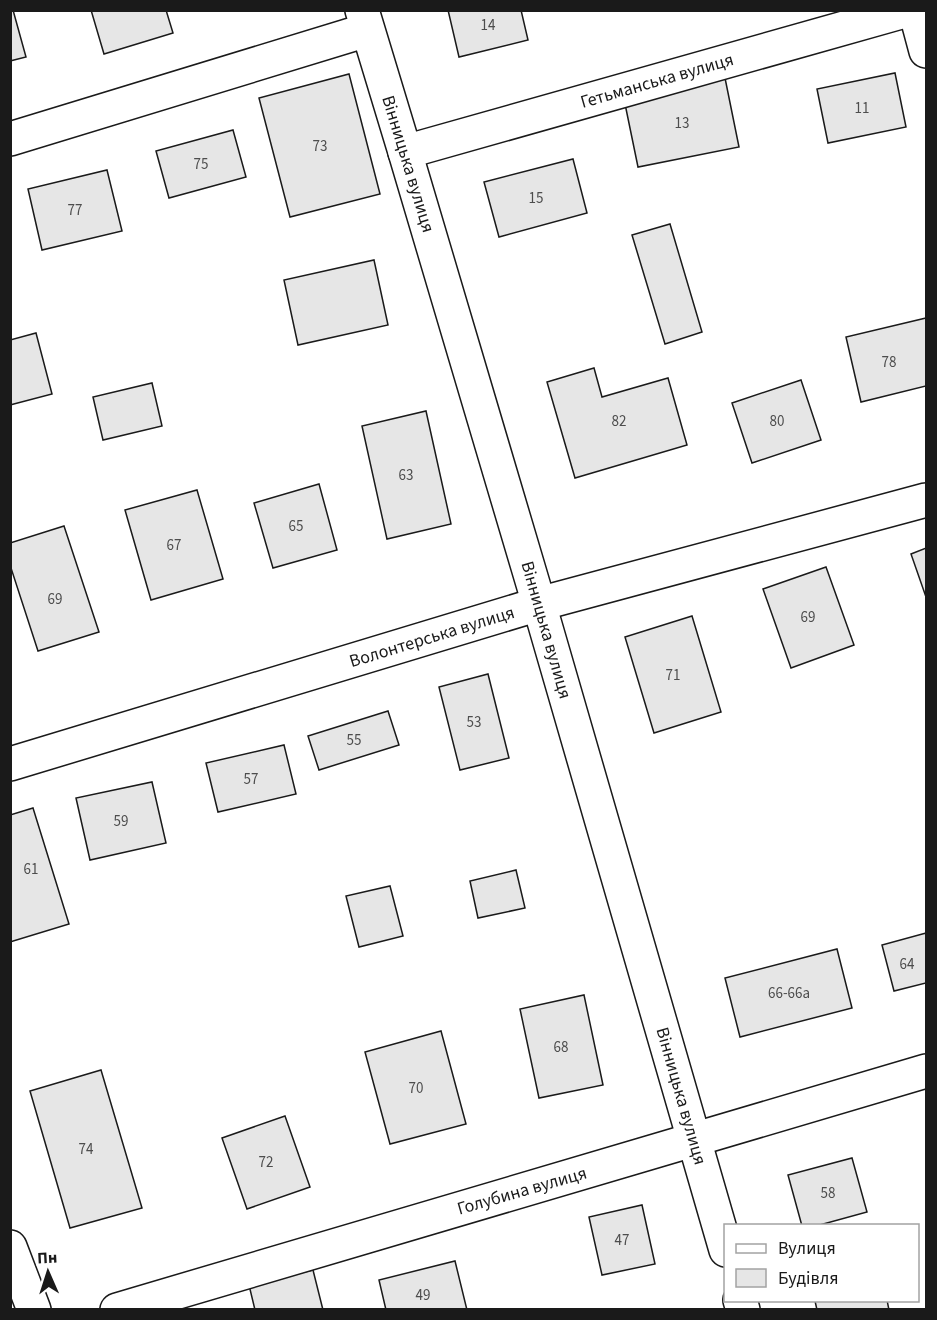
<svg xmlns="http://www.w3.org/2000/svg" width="937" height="1320" viewBox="0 0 937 1320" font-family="'Source Sans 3',sans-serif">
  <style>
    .building { fill: #e6e6e6; stroke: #1a1a1a; stroke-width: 1.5 }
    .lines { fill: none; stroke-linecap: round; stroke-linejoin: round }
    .street-casing { stroke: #1a1a1a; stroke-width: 36 }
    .street { stroke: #fff; stroke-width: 33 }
    .labels { text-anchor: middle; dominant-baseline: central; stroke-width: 4.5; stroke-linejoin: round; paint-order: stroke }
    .number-label { font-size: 15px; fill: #4d4d4d }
    .street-label { font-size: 18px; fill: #1a1a1a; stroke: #fff }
  </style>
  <rect width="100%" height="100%" fill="#fff"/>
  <g class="building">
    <path d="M10 10H13L26 57 10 61Z"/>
    <path d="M91 10H166L173 33 104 54Z"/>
    <path d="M448 10H521L528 40 459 57Z"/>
    <path d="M895 73 906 127 828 143 817 89Z"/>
    <path d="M349 74 380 194 290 217 259 98Z"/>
    <path d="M725 78 739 147 638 167 624 99Z"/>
    <path d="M233 130 246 177 169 198 156 151Z"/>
    <path d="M573 159 587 213 499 237 484 182Z"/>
    <path d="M107 170 122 231 42 250 28 189Z"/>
    <path d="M670 224 702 332 665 344 632 235Z"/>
    <path d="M374 260 388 325 298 345 284 280Z"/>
    <path d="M926 318V386L861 402 846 337Z"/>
    <path d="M36 333 52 394 10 405V340Z"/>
    <path d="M594 368 602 397 668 378 687 445 575 478 547 382Z"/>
    <path d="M801 380 821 440 752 463 732 403Z"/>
    <path d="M152 383 162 426 103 440 93 397Z"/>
    <path d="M426 411 451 524 387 539 362 426Z"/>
    <path d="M319 484 337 550 273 568 254 503Z"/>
    <path d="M197 490 223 579 151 600 125 510Z"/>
    <path d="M64 526 99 632 38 651 10 565V543Z"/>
    <path d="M926 548V597L911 554Z"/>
    <path d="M826 567 854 645 791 668 763 589Z"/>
    <path d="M692 616 721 712 654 733 625 637Z"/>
    <path d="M488 674 509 758 460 770 439 687Z"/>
    <path d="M388 711 399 745 319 770 308 736Z"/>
    <path d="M284 745 296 794 218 812 206 763Z"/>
    <path d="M152 782 166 843 90 860 76 798Z"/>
    <path d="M33 808 69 924 10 942V815Z"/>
    <path d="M516 870 525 908 478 918 470 881Z"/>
    <path d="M390 886 403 936 359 947 346 896Z"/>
    <path d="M926 933V983L894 991 882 945Z"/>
    <path d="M837 949 852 1008 740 1037 725 978Z"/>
    <path d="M584 995 603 1085 539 1098 520 1009Z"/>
    <path d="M441 1031 466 1124 390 1144 365 1052Z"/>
    <path d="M101 1070 142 1208 70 1228 30 1091Z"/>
    <path d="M285 1116 310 1187 247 1209 222 1138Z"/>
    <path d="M852 1158 867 1212 816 1226H802L788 1175Z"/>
    <path d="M642 1205 655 1264 602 1275 589 1217Z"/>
    <path d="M455 1261 467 1310H386L379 1280Z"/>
    <path d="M313 1270 323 1310H255L249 1285Z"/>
    <path d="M816 1300H887L889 1310H817L815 1301Z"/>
  </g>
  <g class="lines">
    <defs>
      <g id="street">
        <path d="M362 10 405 152 539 604 726 1250"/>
        <path d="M915 10 926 51"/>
        <path d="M10 139 367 30"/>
        <path d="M405 152 908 10"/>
        <path d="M10 764 539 604 926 500"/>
        <path d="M10 1247 34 1310"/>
        <path d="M740 1300 743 1310"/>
        <path d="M117 1310 926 1071"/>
      </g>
    </defs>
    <use href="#street" class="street-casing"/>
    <use href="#street" class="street"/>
  </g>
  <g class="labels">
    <g class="number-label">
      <text x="488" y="25">14</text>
      <text x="862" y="108">11</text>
      <text x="682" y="123">13</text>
      <text x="320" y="146">73</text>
      <text x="201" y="164">75</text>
      <text x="536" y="198">15</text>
      <text x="75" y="210">77</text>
      <text x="889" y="362">78</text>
      <text x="619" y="421">82</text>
      <text x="777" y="421">80</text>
      <text x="406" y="475">63</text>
      <text x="296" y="526">65</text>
      <text x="174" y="545">67</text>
      <text x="55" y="599">69</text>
      <text x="808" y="617">69</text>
      <text x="673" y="675">71</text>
      <text x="474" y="722">53</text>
      <text x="354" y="740">55</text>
      <text x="251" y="779">57</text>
      <text x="121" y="821">59</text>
      <text x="31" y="869">61</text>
      <text x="907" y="964">64</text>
      <text x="789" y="993">66-66а</text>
      <text x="561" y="1047">68</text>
      <text x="416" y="1088">70</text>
      <text x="86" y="1149">74</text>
      <text x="266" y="1162">72</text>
      <text x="828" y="1193">58</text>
      <text x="622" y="1240">47</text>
      <text x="423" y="1295">49</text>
    </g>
    <g class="street-label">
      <text transform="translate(657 81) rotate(-16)">Гетьманська вулиця</text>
      <text transform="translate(408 164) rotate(73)">Вінницька вулиця</text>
      <text transform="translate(546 630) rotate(74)">Вінницька вулиця</text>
      <text transform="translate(432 637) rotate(-17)">Волонтерська вулиця</text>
      <text transform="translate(681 1096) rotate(74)">Вінницька вулиця</text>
      <text transform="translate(522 1191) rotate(-16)">Голубина вулиця</text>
    </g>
  </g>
  <rect width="937" height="1320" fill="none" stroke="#1a1a1a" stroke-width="24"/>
  <rect x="724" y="1224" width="195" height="78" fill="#ffffff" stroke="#a3a3a3" stroke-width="1.5"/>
  <rect x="736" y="1244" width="30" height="9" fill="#ffffff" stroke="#a3a3a3" stroke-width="1.5"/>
  <text x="778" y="1254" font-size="18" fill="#1a1a1a">Вулиця</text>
  <rect x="736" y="1269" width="30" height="18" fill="#e6e6e6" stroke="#a3a3a3" stroke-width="1.5"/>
  <text x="778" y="1284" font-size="18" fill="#1a1a1a">Будівля</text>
  <g transform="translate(48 1272) rotate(357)" stroke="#ffffff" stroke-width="4.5" paint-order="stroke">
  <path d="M0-4.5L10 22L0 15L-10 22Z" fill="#1a1a1a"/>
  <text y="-9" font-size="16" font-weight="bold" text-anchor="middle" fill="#1a1a1a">Пн</text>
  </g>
</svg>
